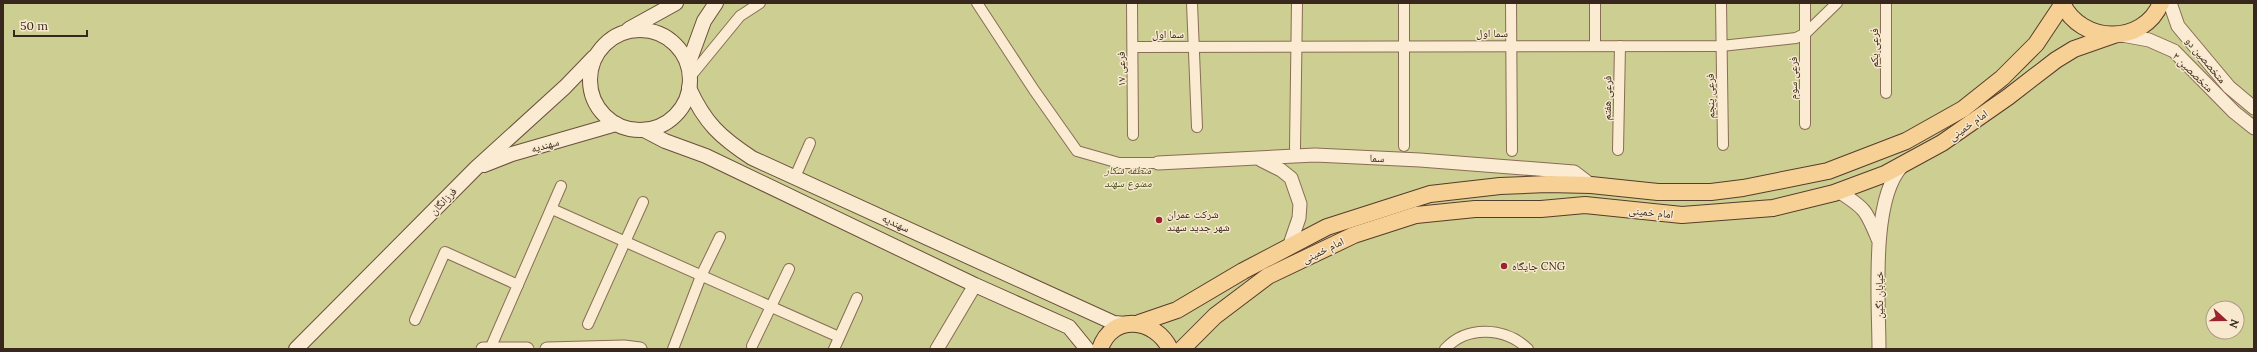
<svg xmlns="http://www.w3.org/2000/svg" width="2257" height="352" viewBox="0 0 2257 352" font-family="Lora,'Noto Naskh Arabic',serif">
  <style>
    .green { fill: #ccce92; fill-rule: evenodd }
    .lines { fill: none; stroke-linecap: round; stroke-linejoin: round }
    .minor-casing { stroke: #896d56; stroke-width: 12 }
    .tertiary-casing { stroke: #896d56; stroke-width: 15 }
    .secondary-casing { stroke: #6b4f3a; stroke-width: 16 }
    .primary-casing { stroke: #563c2b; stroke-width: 18 }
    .minor { stroke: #faebd2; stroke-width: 10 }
    .tertiary { stroke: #faebd2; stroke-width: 13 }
    .secondary { stroke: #faebd2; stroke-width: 14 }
    .primary { stroke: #f6d094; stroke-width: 16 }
    .poi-dot { fill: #9b232d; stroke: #f7e8ce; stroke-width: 1.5 }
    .labels { text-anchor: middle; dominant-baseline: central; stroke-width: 3; stroke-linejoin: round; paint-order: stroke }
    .street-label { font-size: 11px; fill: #38271c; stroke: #f7e8ce }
    .park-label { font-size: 11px; font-style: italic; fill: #4c5521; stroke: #f7e8ce }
    .poi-label { font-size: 11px; fill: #38271c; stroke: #f7e8ce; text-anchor: start }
  </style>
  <rect width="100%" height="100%" fill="#f0ddbf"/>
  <path class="green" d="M3 3H2254V349H3ZM2213 308H2237V332H2213Z"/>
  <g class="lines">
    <defs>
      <g id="minor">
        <path d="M977 3 1034 90 1077 151 1119 163H1158"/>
        <path d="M1132 3 1133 135"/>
        <path d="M1192 3 1197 127"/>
        <path d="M1511 3 1512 151"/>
        <path d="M1721 3 1723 145"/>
        <path d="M1595 45V3"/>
        <path d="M1133 47 1721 46 1796 38 1806 33 1837 3"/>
        <path d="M690 77 740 16 760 3"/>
        <path d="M1886 93V3"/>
        <path d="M1805 124V3"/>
        <path d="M1404 146V3"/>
        <path d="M1295 148 1297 3"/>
        <path d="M1618 150 1620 46"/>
        <path d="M795 177 810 143"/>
        <path d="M552 209 839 337"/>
        <path d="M415 320 445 252 518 285"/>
        <path d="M588 324 643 202"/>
        <path d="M752 346 789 269"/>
        <path d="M490 349 561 186"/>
        <path d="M673 349 701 276 720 237"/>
        <path d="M834 349 857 298"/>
        <path d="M1445 349C1467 325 1505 327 1528 349"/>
      </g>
      <g id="tertiary">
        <path d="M2170 3 2178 26 2229 87 2254 108"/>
        <path d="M2122 35 2149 40 2174 51 2234 112 2254 128"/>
        <path d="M1261 160 1281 170 1291 178 1300 204 1299 218 1289 247"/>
        <path d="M1158 163 1315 155 1420 160 1574 172 1591 185"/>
        <path d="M1838 191C1865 208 1866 210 1878 239"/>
        <path d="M483 349H527"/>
        <path d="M547 349 624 347 640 349"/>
        <path d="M937 349 975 285"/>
        <path d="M1879 349C1879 303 1870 200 1902 166"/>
      </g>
      <g id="secondary">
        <path d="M629 29 676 3"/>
        <circle cx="640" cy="80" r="50"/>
        <path d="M688 65 704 21 716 3"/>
        <path d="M689 88C705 123 720 137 752 158L1114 323 1127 324"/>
        <path d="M644 130 665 141 706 156 975 285 1069 327 1087 349"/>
        <path d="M484 165 512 154 616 124"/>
        <path d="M296 349 476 168 565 87 594 57"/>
      </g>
      <g id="primary">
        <path d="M2062 3C2081 44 2143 46 2161 3"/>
        <path d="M1139 323 1177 310 1243 271 1327 227 1430 194 1500 186 1547 184 1591 185 1658 192H1711L1743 188 1828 171 1906 141 1963 109 2002 78 2036 44 2062 5"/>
        <path d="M1100 349C1112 313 1155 318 1170 349"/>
        <path d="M1182 349 1215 316 1268 276 1354 235 1416 215 1475 209H1541L1585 205 1682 215 1773 208 1834 193 1885 174 1942 143 2008 97 2056 60 2074 49 2114 35"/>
      </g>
    </defs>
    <use href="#minor" class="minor-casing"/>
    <use href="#tertiary" class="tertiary-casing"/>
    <use href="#secondary" class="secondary-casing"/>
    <use href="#primary" class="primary-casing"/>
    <use href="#minor" class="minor"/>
    <use href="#tertiary" class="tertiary"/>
    <use href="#secondary" class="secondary"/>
    <use href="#primary" class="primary"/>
  </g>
  <g class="poi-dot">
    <circle cx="1159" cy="220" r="4"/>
    <circle cx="1504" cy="266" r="4"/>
  </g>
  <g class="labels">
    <g class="street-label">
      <text x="1492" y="33">سما اول</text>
      <text x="1168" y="34">سما اول</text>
      <text transform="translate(1874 48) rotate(-90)">فرعی یکم</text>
      <text transform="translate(2206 60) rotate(50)">متخصصین دو</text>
      <text transform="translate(1121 69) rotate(-91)">فرعی ۱۷</text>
      <text transform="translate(2193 72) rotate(44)">متخصصین ۲</text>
      <text transform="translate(1793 78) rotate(-90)">فرعی سوم</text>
      <text transform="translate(1710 96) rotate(-91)">فرعی پنجم</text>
      <text transform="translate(1607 98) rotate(-89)">فرعی هفتم</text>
      <text transform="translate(1968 125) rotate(-35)">امام خمینی</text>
      <text transform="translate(545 145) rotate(-15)">سهندیه</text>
      <text transform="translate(1377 158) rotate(2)">سما</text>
      <text transform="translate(443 201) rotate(-46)">فرزانگان</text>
      <text transform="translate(1651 212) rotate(6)">امام خمینی</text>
      <text transform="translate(896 223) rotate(25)">سهندیه</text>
      <text transform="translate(1323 250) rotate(-26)">امام خمینی</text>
      <text transform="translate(1879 295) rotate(-90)">خیابان نگین</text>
    </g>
    <g class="park-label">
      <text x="1128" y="170">منطقه شکار<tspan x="1128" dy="13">ممنوع سهند</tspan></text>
    </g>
    <g class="poi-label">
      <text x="1167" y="214">شرکت عمران<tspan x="1167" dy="13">شهر جدید سهند</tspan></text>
      <text x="1512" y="266">جایگاه CNG</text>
    </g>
  </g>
  <rect width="2257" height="352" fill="none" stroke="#38271c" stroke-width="8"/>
  <g transform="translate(2225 320) rotate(111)"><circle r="19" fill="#f7e8ce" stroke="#ab9b87"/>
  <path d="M0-3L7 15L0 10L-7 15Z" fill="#9b232d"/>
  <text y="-6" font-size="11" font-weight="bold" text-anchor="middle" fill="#38271c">N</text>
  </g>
  <path d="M14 30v6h73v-6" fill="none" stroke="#38271c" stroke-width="2"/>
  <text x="20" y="30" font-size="12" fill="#38271c" stroke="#f7e8ce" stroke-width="3" paint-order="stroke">50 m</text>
</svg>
